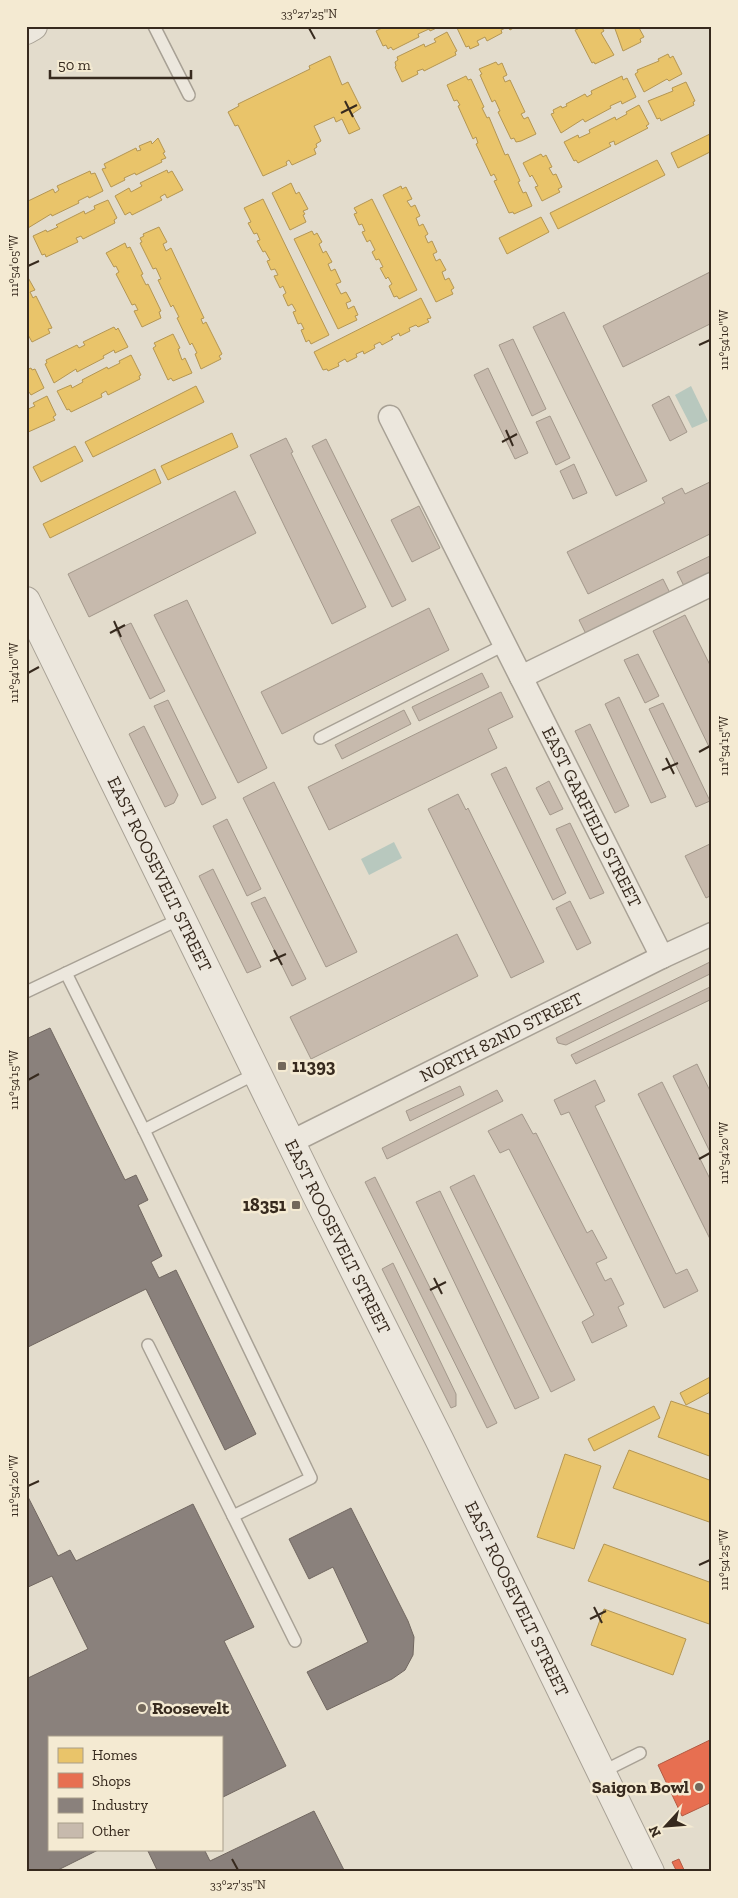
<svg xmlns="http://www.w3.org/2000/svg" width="738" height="1898" viewBox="0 0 738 1898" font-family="'Zilla Slab',serif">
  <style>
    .water { fill: #b8c8be }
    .homes { fill: #e9c46a; stroke: #b49653 }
    .shops { fill: #e76f51; stroke: #b25a42 }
    .industry { fill: #8a817c; stroke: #716760 }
    .building { fill: #c7baad; stroke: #a3988b }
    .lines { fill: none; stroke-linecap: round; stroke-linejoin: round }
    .service-casing { stroke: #a8a195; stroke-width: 14 }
    .minor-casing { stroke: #a8a195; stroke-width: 25 }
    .tertiary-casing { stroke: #a8a195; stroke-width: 30 }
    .service { stroke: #ece7dd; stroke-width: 11 }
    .minor { stroke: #ece7dd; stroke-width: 22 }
    .tertiary { stroke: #ece7dd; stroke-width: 28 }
    .ticks { fill: none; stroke: #372a1e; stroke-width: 2 }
    .poi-dot { fill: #73685b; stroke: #f4ead2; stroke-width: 2 }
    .labels { text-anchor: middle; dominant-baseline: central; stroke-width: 5; stroke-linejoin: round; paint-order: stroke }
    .street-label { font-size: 18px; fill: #372a1e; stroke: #f4ead2 }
    .poi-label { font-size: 18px; font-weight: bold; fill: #372a1e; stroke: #f4ead2; text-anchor: start }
    .neatline { fill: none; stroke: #372a1e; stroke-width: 2 }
    .ticks-label { font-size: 12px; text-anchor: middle; fill: #372a1e }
  </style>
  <rect width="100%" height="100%" fill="#e3dccc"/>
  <g class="water">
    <path d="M691 386 708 421 692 428 675 395Z"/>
    <path d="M394 842 402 858 369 875 361 859Z"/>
  </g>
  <g class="homes">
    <path d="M386 26H441L430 31 429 29 418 34 419 37 393 50 391 47 388 49 386 45 383 46 376 31Z"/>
    <path d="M461 26H517L510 30 508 27 501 30 502 33 487 41 485 37 477 41 479 45 470 49 469 46 466 47 457 28Z"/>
    <path d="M577 26H601L604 31 601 33 614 55 595 64 594 62 592 63 575 30 578 29Z"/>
    <path d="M614 26H638L644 37 640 39 641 42 623 51Z"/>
    <path d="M447 32 457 51 455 52 456 55 424 71 423 69 417 71 418 74 402 82 395 67 396 66 395 62 398 60 397 57 424 44 425 47 436 42 434 39Z"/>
    <path d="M668 54 670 58 673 56 682 74 669 81 667 79 644 92 635 74 638 72 637 70 659 61 658 59Z"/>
    <path d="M330 56 342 85 348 82 361 108 352 114 360 129 349 134 342 119 336 122 334 117 314 126 321 141 316 144 317 147 314 149 316 154 292 165 289 160 286 162 287 165 263 176 238 125 235 126 228 112 239 106 238 104 310 69 309 66Z"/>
    <path d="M496 62 498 65 502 63 507 75 503 77 505 82 510 80 525 112 521 114 524 119 528 117 536 134 521 141 516 142 514 138 511 139 498 112 500 111 495 100 492 102 480 75 482 74 479 69Z"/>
    <path d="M466 76 468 80 471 79 484 107 482 108 487 118 489 117 505 155 508 154 520 181 518 182 523 193 526 192 532 206 514 214 513 212 509 213 494 181 497 180 494 174 491 176 476 144 478 143 476 137 473 139 458 106 460 105 457 100 454 101 447 85Z"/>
    <path d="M622 76 623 80 627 78 636 97 622 104 621 101 610 106 611 108 585 122 583 119 561 133 551 114 554 113 553 110 561 106 562 108 567 106 566 104 585 94 587 97 592 94 591 91Z"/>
    <path d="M686 82 695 101 693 102 694 105 661 121 660 118 657 119 648 101 673 91 672 88Z"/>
    <path d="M639 105 649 124 646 126 648 128 615 145 614 141 609 143 611 146 578 163 576 160 574 161 564 142 578 135 579 138 590 133 589 130 615 117 616 120 627 114 626 112Z"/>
    <path d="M712 133V151L678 168 671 153Z"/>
    <path d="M158 138 165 152 163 153 166 158 161 160 162 162 136 175 135 173 124 178 125 180 111 187 102 169 106 168 104 164 136 148 137 151 141 150 139 146 151 141 152 144Z"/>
    <path d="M541 154 543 157 546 155 552 167 549 168 553 175 556 174 562 187 558 189 560 192 542 201 535 187 538 186 532 175 530 177 523 163Z"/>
    <path d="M657 160 665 175 558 229 550 213Z"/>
    <path d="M167 170 168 173 172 171 183 190 167 198 165 194 160 197 162 200 132 215 130 212 125 215 115 196 129 188 131 192 142 186 140 183Z"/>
    <path d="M90 171 91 174 95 173 103 191 89 198 88 196 78 201 79 203 52 216 51 214 28 228 26 224V202L53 189 55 193 59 190 57 186Z"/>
    <path d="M291 183 296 194 299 192 308 209 303 211 305 214 303 215 306 222 290 230 272 193Z"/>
    <path d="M401 186 402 189 406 187 412 199 407 201 411 207 415 205 420 216 416 218 419 226 423 224 428 234 425 236 428 243 432 241 437 252 433 254 436 261 440 259 446 270 442 272 445 280 449 278 454 288 451 290 453 294 436 302 383 195Z"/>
    <path d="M263 199 329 335 311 344 309 340 306 342 301 330 304 329 301 323 298 324 293 312 296 311 292 304 288 306 283 295 286 293 283 286 280 288 274 276 278 275 275 269 271 270 267 261 270 260 265 251 263 252 257 241 260 240 257 233 254 234 248 223 251 222 244 208Z"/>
    <path d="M372 199 417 290 399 299 397 296 394 297 389 286 392 284 388 277 386 279 380 268 383 267 379 259 376 260 372 252 375 250 370 240 367 242 362 232 365 231 362 224 359 225 354 214 357 213 354 208Z"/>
    <path d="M108 200 117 218 114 220 115 223 83 239 81 236 76 238 78 242 46 257 45 254 42 255 33 236 46 230 47 232 58 227 56 225 84 211 85 214 95 209 94 206Z"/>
    <path d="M541 217 549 232 507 254 499 238Z"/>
    <path d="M159 227 167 242 163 244 166 251 171 248 204 318 201 319 203 324 206 322 222 354 219 356 221 359 201 369 195 354 197 353 192 343 190 345 177 318 179 317 173 305 171 307 158 280 161 279 156 268 153 269 140 243 142 242 140 238 144 236 143 234Z"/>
    <path d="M312 231 314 235 317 233 322 242 319 244 323 253 326 251 332 262 328 264 331 271 335 269 341 282 336 284 341 294 346 292 351 301 346 303 348 309 354 306 358 315 355 316 357 320 338 329 294 239Z"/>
    <path d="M125 243 127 248 130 247 143 274 141 275 146 285 148 284 161 311 159 312 161 318 142 327 134 311 138 310 135 304 132 305 116 274 119 272 116 266 114 267 106 253Z"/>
    <path d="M26 274 35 290 30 292 33 298 36 296 52 328 48 329 50 333 32 342 26 331Z"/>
    <path d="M421 298 431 318 427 319 429 322 418 327 416 325 409 328 410 331 400 336 399 333 391 337 393 339 382 345 380 342 374 345 375 348 364 354 363 351 356 354 357 357 347 362 345 359 338 363 339 366 328 371 327 369 323 370 314 352Z"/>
    <path d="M114 327 116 330 118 328 128 347 115 353 114 350 103 356 104 358 77 372 76 369 54 383 45 364 47 363 46 360 77 345 79 348 85 345 83 342Z"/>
    <path d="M173 334 180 348 178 349 182 360 185 358 192 373 173 381 171 378 168 380 153 348 156 346 154 343Z"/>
    <path d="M131 355 141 375 139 376 140 379 108 395 106 391 101 394 102 397 71 412 69 409 67 410 57 391 71 385 72 388 83 382 82 380 107 367 108 369 120 363 119 361Z"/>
    <path d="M31 368 32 370 35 369 44 388 31 395 29 392 26 394V370Z"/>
    <path d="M196 386 204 402 93 457 85 442Z"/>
    <path d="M47 396 56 415 53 417 55 420 26 433V410L35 406 33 403Z"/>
    <path d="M232 433 238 447 168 480 161 466Z"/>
    <path d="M75 446 83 461 41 482 33 467Z"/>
    <path d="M155 469 161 483 50 538 43 524Z"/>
    <path d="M712 1376V1391L686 1405 680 1393Z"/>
    <path d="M671 1401 712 1415V1457L658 1437Z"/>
    <path d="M654 1406 660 1418 594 1451 588 1439Z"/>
    <path d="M629 1450 712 1481V1523L613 1488Z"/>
    <path d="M565 1454 601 1466 574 1549 537 1537Z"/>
    <path d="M604 1544 712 1583V1625L588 1581Z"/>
    <path d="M604 1609 686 1639 673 1675 591 1645Z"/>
  </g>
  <g class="shops">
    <path d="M712 1739V1802L682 1816 658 1765Z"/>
    <path d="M679 1859 685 1872H677L672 1862Z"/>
  </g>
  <g class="industry">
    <path d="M50 1028 125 1180 136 1175 148 1200 138 1205 162 1256 151 1262 159 1278 176 1270 256 1434 225 1450 146 1289 26 1348V1039Z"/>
    <path d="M26 1493 58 1556 70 1550 76 1561 193 1504 254 1627 224 1641 286 1766 221 1798V1737H49V1849H100L54 1872H26V1679L88 1649 52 1576 26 1588Z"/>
    <path d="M351 1508 408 1621 414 1637 413 1655 405 1670 392 1679 327 1710 307 1672 368 1642 333 1567 309 1579 289 1539Z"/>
    <path d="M314 1811 345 1872H158L147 1849H204L210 1861Z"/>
  </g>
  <g class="building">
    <path d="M712 271V323L623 367 603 326Z"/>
    <path d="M564 312 647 481 616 496 533 327Z"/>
    <path d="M513 339 546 409 532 416 499 345Z"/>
    <path d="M488 368 528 453 515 459 474 375Z"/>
    <path d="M669 396 687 432 670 441 652 405Z"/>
    <path d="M550 416 570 458 556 465 536 422Z"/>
    <path d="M286 438 293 452 291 453 366 607 332 624 250 455Z"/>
    <path d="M326 439 406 600 392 607 312 446Z"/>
    <path d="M574 464 587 493 573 499 560 471Z"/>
    <path d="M712 481V533L588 594 567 552 665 503 662 498 682 488 685 494Z"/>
    <path d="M235 491 256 533 89 617 68 574Z"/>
    <path d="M419 506 440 548 412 562 391 520Z"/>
    <path d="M712 555V573L684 586 677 572Z"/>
    <path d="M663 579 670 593 586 634 579 620Z"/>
    <path d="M187 600 267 768 238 783 154 615Z"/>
    <path d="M429 608 449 650 282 734 261 692Z"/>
    <path d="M685 615 712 669V753L653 631Z"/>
    <path d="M131 623 165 691 150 699 116 630Z"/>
    <path d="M638 654 659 696 645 703 624 660Z"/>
    <path d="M482 673 489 687 419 721 412 707Z"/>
    <path d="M501 692 513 717 488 729 497 748 329 830 308 787Z"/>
    <path d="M619 697 666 797 651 803 605 704Z"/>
    <path d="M168 700 216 798 202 805 154 706Z"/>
    <path d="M663 703 710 801 696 807 649 709Z"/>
    <path d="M404 710 411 724 342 759 335 745Z"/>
    <path d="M590 724 629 806 615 813 575 731Z"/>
    <path d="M144 726 178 795 174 803 165 807 129 734Z"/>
    <path d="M506 767 566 893 553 900 491 774Z"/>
    <path d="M549 781 563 809 550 815 536 788Z"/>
    <path d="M274 782 357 952 326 967 243 798Z"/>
    <path d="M458 794 466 810 468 808 544 962 511 978 428 809Z"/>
    <path d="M227 819 261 889 247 896 213 826Z"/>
    <path d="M570 823 604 893 590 899 556 829Z"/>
    <path d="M712 843V895L706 898 685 856Z"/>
    <path d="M213 869 261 967 247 973 199 876Z"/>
    <path d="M265 897 306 979 292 986 251 903Z"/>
    <path d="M570 901 591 943 577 950 556 908Z"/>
    <path d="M457 934 478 976 311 1059 290 1017Z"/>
    <path d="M712 961V973L566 1045 558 1043 556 1038Z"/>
    <path d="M712 986V999L576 1064 571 1055Z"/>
    <path d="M697 1064 712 1095V1156L673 1076Z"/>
    <path d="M595 1080 605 1101 595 1106 676 1274 687 1269 698 1291 664 1308 569 1112 561 1115 554 1100Z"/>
    <path d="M662 1082 712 1183V1243L638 1094Z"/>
    <path d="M460 1086 464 1095 410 1121 406 1111Z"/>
    <path d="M497 1090 503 1101 387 1159 382 1148Z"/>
    <path d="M522 1114 533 1134 536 1133 587 1233 592 1230 607 1258 596 1263 605 1281 611 1278 624 1304 618 1307 627 1326 592 1343 582 1322 594 1315 509 1149 500 1153 488 1131Z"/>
    <path d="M474 1175 575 1380 551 1392 450 1187Z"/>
    <path d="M375 1177 497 1423 487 1428 365 1182Z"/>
    <path d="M440 1191 539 1398 515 1409 416 1202Z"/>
    <path d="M393 1263 456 1394V1406L451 1408 382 1269Z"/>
  </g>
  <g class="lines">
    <defs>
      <g id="service">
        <path d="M154 26 189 95"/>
        <path d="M320 738 504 645"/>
        <path d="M66 973 144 1130 311 1478 233 1516 148 1345"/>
        <path d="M26 992 182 918"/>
        <path d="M144 1130 257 1073"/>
        <path d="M233 1516 295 1641"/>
        <path d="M602 1772 640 1753"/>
      </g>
      <g id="minor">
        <path id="s1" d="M390 417 662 957"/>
        <path d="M521 677 712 584"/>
        <path id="s2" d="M291 1142 662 957 712 934"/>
      </g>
      <g id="tertiary">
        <path d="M26 30 33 26"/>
        <path id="s3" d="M26 601 318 1198 439 1439 650 1872"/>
      </g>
    </defs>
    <use href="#service" class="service-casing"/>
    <use href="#minor" class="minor-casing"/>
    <use href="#tertiary" class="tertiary-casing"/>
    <use href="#service" class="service"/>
    <use href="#minor" class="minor"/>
    <use href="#tertiary" class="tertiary"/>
  </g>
  <path class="ticks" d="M309 28 315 39M345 101 353 117M341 113 357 105M28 266 39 261M699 345 710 340M506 430 513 446M502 442 517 434M114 621 121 637M110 633 125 625M28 673 39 667M699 752 710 746M666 758 674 774M662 770 678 763M274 950 282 965M270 961 286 954M28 1080 39 1074M699 1159 710 1153M434 1278 442 1294M430 1290 446 1282M28 1486 39 1481M699 1565 710 1560M594 1607 602 1623M590 1619 606 1611M232 1859 238 1870"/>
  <g class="poi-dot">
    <rect x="277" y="1061" width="10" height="10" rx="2.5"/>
    <rect x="291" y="1200" width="10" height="10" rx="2.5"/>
    <circle cx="142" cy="1708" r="5"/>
    <circle cx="699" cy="1787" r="5"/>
  </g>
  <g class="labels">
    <g class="street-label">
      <text stroke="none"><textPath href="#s1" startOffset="448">EAST GARFIELD STREET</textPath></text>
      <text stroke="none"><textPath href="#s3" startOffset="304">EAST ROOSEVELT STREET</textPath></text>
      <text stroke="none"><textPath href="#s2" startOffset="235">NORTH 82ND STREET</textPath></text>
      <text stroke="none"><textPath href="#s3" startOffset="708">EAST ROOSEVELT STREET</textPath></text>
      <text stroke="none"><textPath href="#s3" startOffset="1112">EAST ROOSEVELT STREET</textPath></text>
    </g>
    <g class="poi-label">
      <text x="292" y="1066">11393</text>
      <text x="286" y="1205" text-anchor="end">18351</text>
      <text x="152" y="1708">Roosevelt</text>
      <text x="689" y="1787" text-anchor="end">Saigon Bowl</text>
    </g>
  </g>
  <rect width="738" height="1898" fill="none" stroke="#f4ead2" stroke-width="55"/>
  <rect x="48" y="1736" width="175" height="115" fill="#f4ead2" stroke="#a89d8a"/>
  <rect x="58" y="1748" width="25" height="15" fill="#e9c46a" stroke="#a89d8a"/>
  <text x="92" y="1760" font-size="15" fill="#372a1e">Homes</text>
  <rect x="58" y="1773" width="25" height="15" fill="#e76f51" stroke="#a89d8a"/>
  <text x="92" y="1786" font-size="15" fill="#372a1e">Shops</text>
  <rect x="58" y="1798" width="25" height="15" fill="#8a817c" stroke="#a89d8a"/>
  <text x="92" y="1810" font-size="15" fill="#372a1e">Industry</text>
  <rect x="58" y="1823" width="25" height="15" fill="#c7baad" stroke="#a89d8a"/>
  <text x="92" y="1836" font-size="15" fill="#372a1e">Other</text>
  <g transform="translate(666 1826) rotate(244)" stroke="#f4ead2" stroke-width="4" paint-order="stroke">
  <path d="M0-4L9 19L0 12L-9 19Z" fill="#372a1e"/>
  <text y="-8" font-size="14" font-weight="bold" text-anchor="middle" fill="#372a1e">N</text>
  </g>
  <path d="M50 70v8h141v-8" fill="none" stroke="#372a1e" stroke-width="2.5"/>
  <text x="58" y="70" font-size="15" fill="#372a1e" stroke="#f4ead2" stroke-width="4" paint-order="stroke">50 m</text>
  <rect x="28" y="28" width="682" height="1842" class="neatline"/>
  <g class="ticks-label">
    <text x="309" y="18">33°27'25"N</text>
    <text transform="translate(14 266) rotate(-90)" y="4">111°54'05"W</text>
    <text transform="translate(724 340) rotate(-90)" y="4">111°54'10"W</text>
    <text transform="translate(14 673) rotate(-90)" y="4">111°54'10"W</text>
    <text transform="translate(724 746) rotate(-90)" y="4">111°54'15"W</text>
    <text transform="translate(14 1080) rotate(-90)" y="4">111°54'15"W</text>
    <text transform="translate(724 1153) rotate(-90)" y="4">111°54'20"W</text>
    <text transform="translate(14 1486) rotate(-90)" y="4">111°54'20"W</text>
    <text transform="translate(724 1560) rotate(-90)" y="4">111°54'25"W</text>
    <text x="238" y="1889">33°27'35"N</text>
  </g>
</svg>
